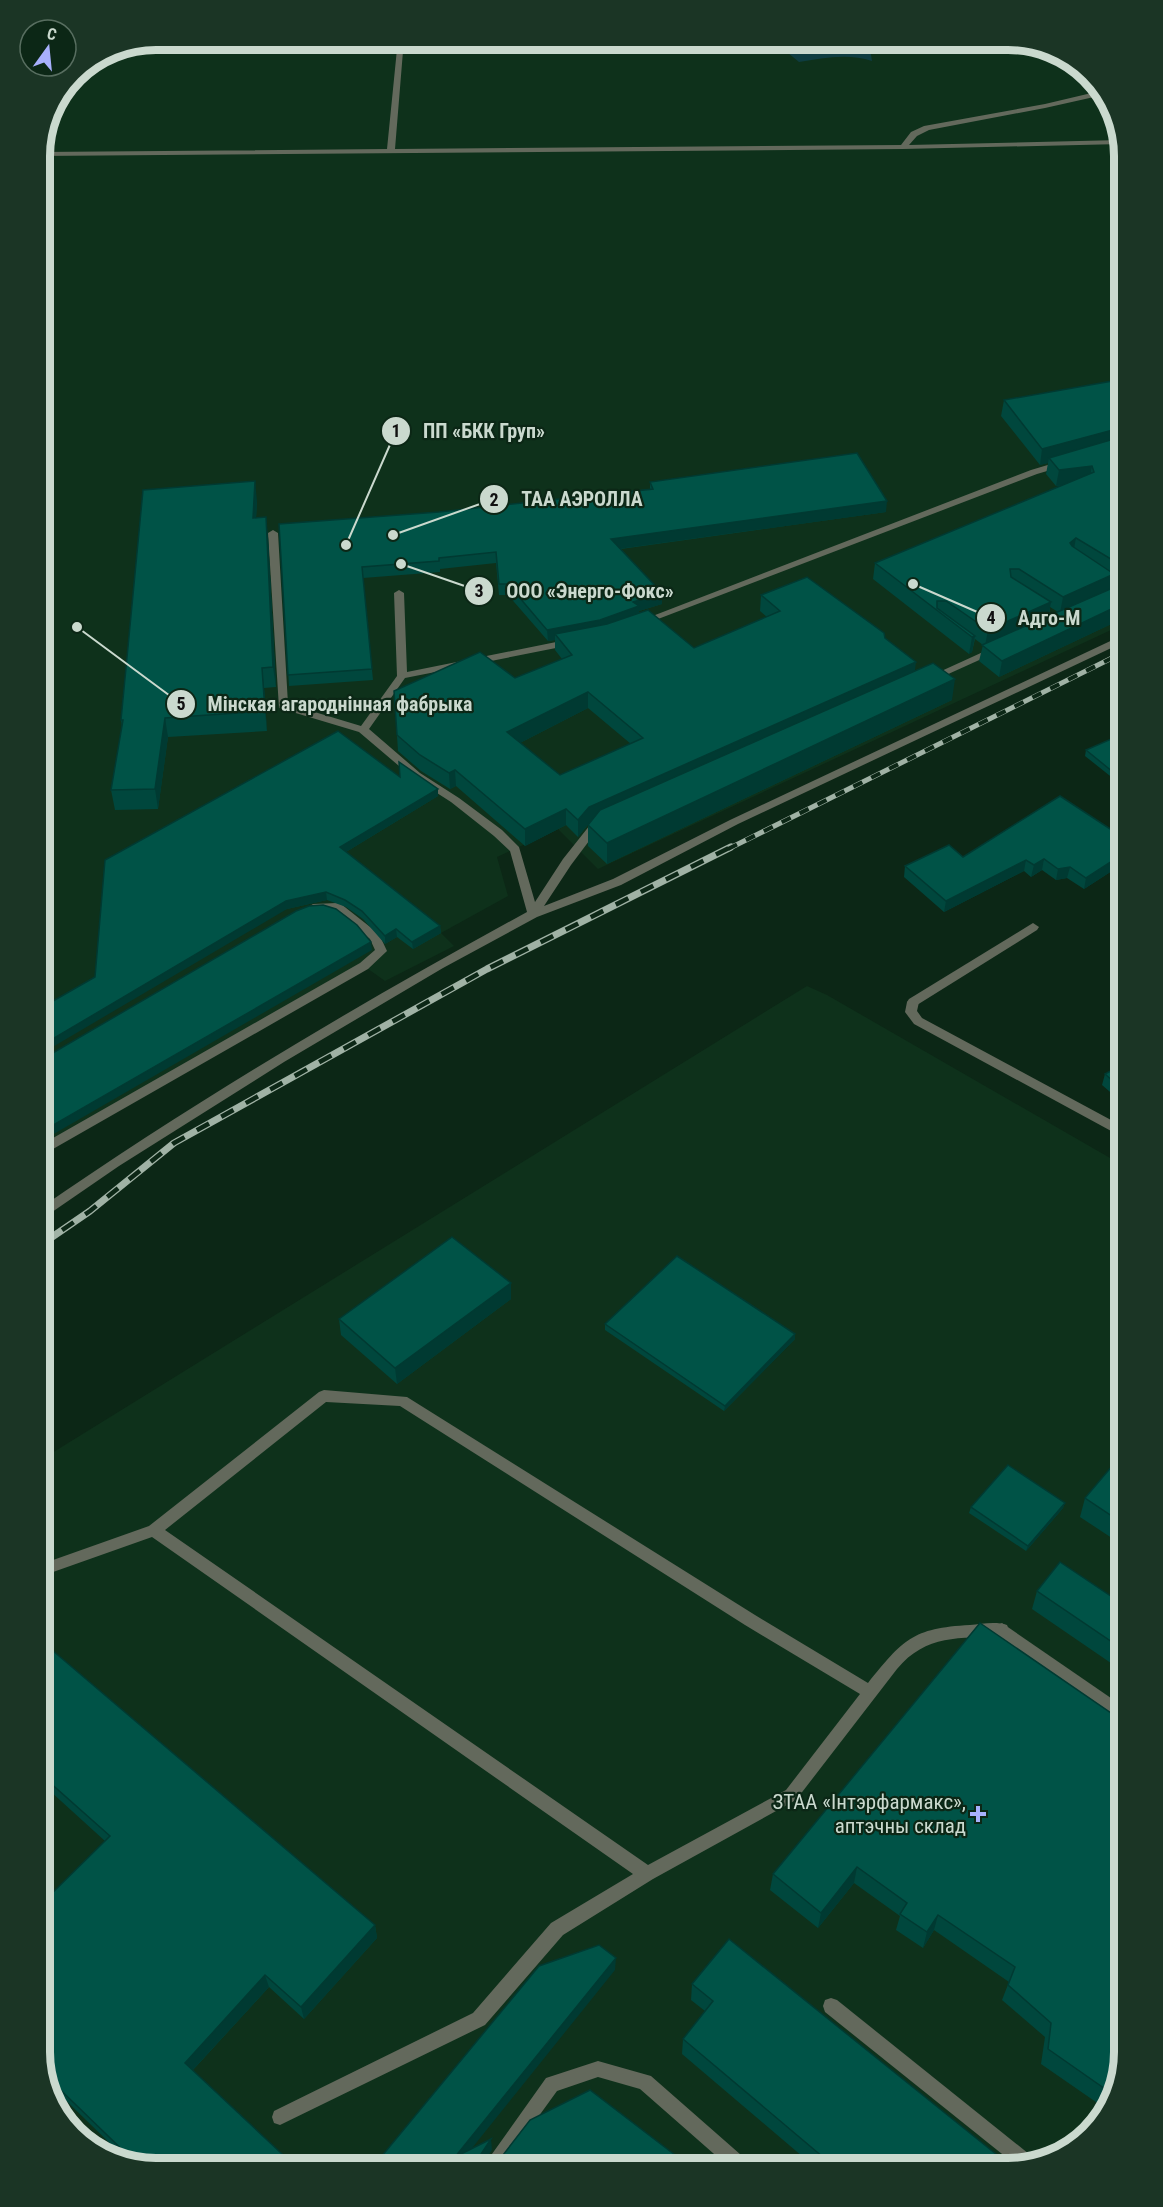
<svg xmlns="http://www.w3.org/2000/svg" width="1163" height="2207" viewBox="0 0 1163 2207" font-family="'Roboto Condensed',sans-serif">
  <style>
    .built { fill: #0e311b }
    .water { fill: #0f3d41 }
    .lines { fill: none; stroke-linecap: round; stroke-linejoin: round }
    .service { fill: #63695c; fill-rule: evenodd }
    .minor { fill: #63695c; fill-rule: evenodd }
    .rail-far1-casing { stroke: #a0b2a5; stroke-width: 5 }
    .rail-casing { stroke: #a0b2a5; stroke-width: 7 }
    .rail-far1 { stroke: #0c2716; stroke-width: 4; stroke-dasharray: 10; stroke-linecap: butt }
    .rail { stroke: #0c2716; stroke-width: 4.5; stroke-dasharray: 14; stroke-linecap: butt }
    .wall { fill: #00473d; fill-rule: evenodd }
    .shaded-wall { fill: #003a32 }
    .building { fill: #005347; stroke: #003a32; stroke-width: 1.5; fill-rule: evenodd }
    .poi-dot { fill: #a8b0fc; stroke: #0c2716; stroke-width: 2 }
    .labels { text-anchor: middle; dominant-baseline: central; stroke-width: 4.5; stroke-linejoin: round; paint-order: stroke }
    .near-poi-label { font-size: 21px; fill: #cad9ce; stroke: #0c2716; text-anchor: end }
    .rim { fill: none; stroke: #cad9ce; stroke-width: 8 }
    .leader { fill: none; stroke: #cad9ce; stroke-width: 2 }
    .callout-dot { fill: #cad9ce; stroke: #0c2716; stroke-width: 2 }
    .mark-label { font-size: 18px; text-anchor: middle; font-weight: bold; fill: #111 }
    .callout-label { font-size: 20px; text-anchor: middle; font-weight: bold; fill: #cad9ce; stroke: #0c2716; stroke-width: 4.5; stroke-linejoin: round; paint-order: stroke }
  </style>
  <rect width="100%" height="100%" fill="#0c2716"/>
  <g class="built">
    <path d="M156 39H1015L1078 63 1115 111 1124 156V624L598 869 558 829 497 857 508 896 441 933 454 946 385 981 364 966 39 1152V149L48 111 73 73 111 48Z"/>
    <path d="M807 986 827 995 1124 1166V2051L1104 2116 1052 2159 1007 2168H149L91 2148 48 2096 39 2051V1461Z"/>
  </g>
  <path class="water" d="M771 39H872L869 42 872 61C848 53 823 58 799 62Z"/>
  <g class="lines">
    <g class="service">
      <path d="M398 39H404L395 149 901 145 911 132 924 126 1045 104 1100 91 1103 95 1045 108 929 130 917 136 909 145 1121 140 1122 144 903 149 39 156V152L387 149Z"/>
      <path d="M1061 461 1064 462V466L1037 474 645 624 642 625 637 622 1031 470Z"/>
      <path d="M273 530 278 533 288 704 361 726 397 676 394 593 399 590 404 593 407 672 571 639 574 640 576 642 571 645 405 678 369 729 420 773 459 798 502 830 519 847 535 902 563 859 590 825 599 820 603 822 604 824 598 829 571 865 544 906 613 879 730 820 1121 636 1124 635V642L738 824 621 885 537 917 443 968 284 1062 119 1166 39 1221V1209C195 1101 360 1003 527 912L510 851 494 836 451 802 412 777 359 732 279 708 268 533Z"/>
      <path d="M994 647 999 650 997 652 935 680 931 681 926 678Z"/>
      <path d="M337 903 341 904 379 934 387 951 368 969 39 1157V1146L360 963 375 950 370 939 335 911 313 912 307 908 313 904Z"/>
      <path d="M1033 923 1039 927 1037 930 917 1005H909L907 1002 909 999Z"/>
      <path d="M324 1390 407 1397 755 1615 868 1683C903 1640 912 1628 970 1625 981 1624 996 1621 1007 1625L1009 1630 1007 1635 1002 1637C960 1638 926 1634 897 1669L796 1800 653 1879 563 1935 485 2025 280 2125 274 2123 272 2117 274 2111 473 2013 551 1923 633 1874 152 1537 39 1577V1565L149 1526 319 1392ZM326 1402 400 1406 745 1625 860 1694 786 1790 648 1865 165 1530Z"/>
      <path d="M831 1998 837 2000 1034 2158 1036 2162 1017 2166 825 2012 823 2006 825 2000Z"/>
      <path d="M598 2061 651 2076 749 2162 752 2168H730L640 2089 598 2077 557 2091 501 2168H482L546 2078Z"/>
    </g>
    <g class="minor">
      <path d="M913 998 919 1002 917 1011 922 1018 1124 1127V1138L914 1024 905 1012 907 1002Z"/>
      <path d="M1002 1623 1124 1707V1723L997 1635 995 1630 997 1625Z"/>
    </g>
    <defs>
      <path id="rail-far1" d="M728 849 1124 652"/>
      <path id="rail" d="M39 1246 90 1211 174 1143 487 969 731 847"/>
    </defs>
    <use href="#rail-far1" class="rail-far1-casing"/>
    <use href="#rail" class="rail-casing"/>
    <use href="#rail-far1" class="rail-far1"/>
    <use href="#rail" class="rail"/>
  </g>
  <g class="wall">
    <path d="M1124 379V618L999 677 979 661 983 645 975 639 972 652 969 654 873 579 875 563 1062 486H1056L1046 474 1048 463 1040 465 1001 416 1004 400ZM1113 579 1121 584 1111 588ZM1050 607 1058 612 1049 616Z"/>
    <path d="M650 482 886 512 621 549 662 593V604L639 611V613L694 648 767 617 760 611 761 595 885 638 915 671 952 700 607 864 588 846V825L590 822 578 837 566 825 525 846 456 786 450 789 421 771 398 751 394 691 515 678 562 659 555 650V640L548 641 508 595H499L496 563 440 569V572L363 578 373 680 289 686 279 524 439 512 650 489ZM588 708 631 744 560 775 520 743Z"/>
    <path d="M257 501 256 518 268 537 276 687 264 688 267 731 168 737 158 809 115 810 111 790 122 727 121 720Z"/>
    <path d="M1124 741V787L1085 756 1086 750Z"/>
    <path d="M400 777 438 789V796L346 852 440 926 441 933 413 949 397 937 385 944 363 919 346 907 327 900 287 909 95 977Z"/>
    <path d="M1124 851 1118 855 1120 856 1118 867 1084 889 1067 878 1056 880 1042 870 1031 877 1024 871 944 912 904 877 905 866 963 857Z"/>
    <path d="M1124 1064V1104L1102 1085 1105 1074Z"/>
    <path d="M511 1283V1299L397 1384 341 1335 339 1319Z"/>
    <path d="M605 1324 795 1339 724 1411 605 1330Z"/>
    <path d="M1124 1452V1546L1080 1517 1085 1498Z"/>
    <path d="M1065 1503 1063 1508 1026 1551 969 1513 971 1507Z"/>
    <path d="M1037 1591 1124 1605V1672L1032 1609Z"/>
    <path d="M980 1623 1124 2051 1106 2109 1041 2064 1045 2037 1002 2000 1009 1982 934 1930 923 1948 896 1930 900 1916 854 1883 818 1928 770 1890 773 1874Z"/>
    <path d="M39 1639 375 1925 377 1938 304 2019 269 1987 193 2070 149 2168 127 2160 45 2080 39 2051 105 1841 39 1781Z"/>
    <path d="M692 1984 1007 2168H816L682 2054 683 2039 705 2011 691 2000Z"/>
  </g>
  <g class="shaded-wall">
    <path d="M1124 427V439L1049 458 1048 463 1040 465 1042 449Z"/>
    <path d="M1092 466 1089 482 1056 486 1059 470Z"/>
    <path d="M255 481 257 501 255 538 253 518Z"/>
    <path d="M887 501 886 512 611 550V539Z"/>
    <path d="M266 517 268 537 276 687 273 667Z"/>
    <path d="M1076 538 1073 554 1070 543Z"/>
    <path d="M1114 574 1110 591 1060 613 1063 597Z"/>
    <path d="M662 593V604L639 611 638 618 555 634V640L548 641 547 630Z"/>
    <path d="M1051 602 1048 619 985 646 988 630Z"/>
    <path d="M1124 603V618L999 677 1002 661Z"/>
    <path d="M975 636 972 652 969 654 972 637Z"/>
    <path d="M916 662 914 678 589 823 578 837V820L589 807Z"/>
    <path d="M262 668 264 688 267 731 265 711Z"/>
    <path d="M955 679 952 700 607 864V843Z"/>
    <path d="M588 692V708L508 749 507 732Z"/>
    <path d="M165 718 168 737 158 809 155 789Z"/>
    <path d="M455 770 456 786 450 789 449 773Z"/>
    <path d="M438 789V796L341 855 340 847Z"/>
    <path d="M566 809V825L525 846V829Z"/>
    <path d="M1124 841V851L1109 861 1111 850Z"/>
    <path d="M1120 856 1118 867 1084 889 1086 878Z"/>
    <path d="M1044 859 1042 870 1031 877 1034 865Z"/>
    <path d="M1026 860 1024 871 944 912 946 901Z"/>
    <path d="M1070 867 1067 878 1056 880 1058 869Z"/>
    <path d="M326 892 327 900 287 909 39 1055V1047L286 901Z"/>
    <path d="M440 926 441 933 413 949 412 942Z"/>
    <path d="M396 929 397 937 385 944V936Z"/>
    <path d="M371 942 372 950 52 1135 39 1143V1135L50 1127Z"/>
    <path d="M511 1283V1299L397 1384 395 1368Z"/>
    <path d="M795 1334V1339L724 1411 725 1406Z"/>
    <path d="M1065 1503 1063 1508 1026 1551 1028 1546Z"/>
    <path d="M857 1867 854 1883 818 1928 821 1913Z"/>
    <path d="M938 1915 934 1930 923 1948 927 1932Z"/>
    <path d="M375 1925 377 1938 304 2019 301 2007Z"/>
    <path d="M616 1958 615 1970 456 2168 455 2157Z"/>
    <path d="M265 1975 269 1987 189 2074 185 2063Z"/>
    <path d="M491 2139 492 2150 480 2168 479 2157Z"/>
  </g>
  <g class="building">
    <path d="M1124 379V427L1042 449 1004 400Z"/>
    <path d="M1124 436V567L1076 538 1070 543 1072 546 1114 574 1063 597 1019 569H1010L1011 577 1051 602 988 630 946 601H937V608L975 636 972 637 875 563 1094 472 1092 466 1059 470 1049 458Z"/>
    <path d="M857 453 887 501 611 539 662 593 633 602 639 606 600 620 547 630 508 584H499L496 552 439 558V561L362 567 372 669 288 675 279 524 439 512 653 489 650 482Z"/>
    <path d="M255 481 253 518 266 517 273 667 262 668 265 711 165 718 155 789 111 790 123 720H121L143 490Z"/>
    <path d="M807 577 884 633 885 638 916 662 589 807 578 820 566 809 525 829 455 770 449 773 420 755 397 735 394 691 480 652 515 678 572 655 555 634 607 624 648 610 694 648 780 611 761 595ZM588 692 643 738 560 775 507 732Z"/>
    <path d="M1124 583V603L1002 661 982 645Z"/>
    <path d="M933 663 955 679 607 843 588 825 600 810Z"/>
    <path d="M338 731 400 777 399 762 438 789 340 847 440 926 412 942 396 929 385 936 362 911 345 900 326 892 286 901 39 1047V1009L95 977 105 860Z"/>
    <path d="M1118 736 1124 741V781L1086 750Z"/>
    <path d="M1060 796 1124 838V841L1111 850 1120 856 1086 878 1070 867 1058 869 1044 859 1034 865 1026 860 946 901 905 866 949 845 963 857Z"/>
    <path d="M323 905 336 909 357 925 371 942 50 1127 39 1135V1061L296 911 309 906Z"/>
    <path d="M1124 1064V1091L1105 1074Z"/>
    <path d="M452 1237 511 1283 395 1368 339 1319Z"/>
    <path d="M677 1256 795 1334 725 1406 605 1324Z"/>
    <path d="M1124 1452V1524L1085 1498Z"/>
    <path d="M1008 1465 1065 1503 1028 1546 971 1507Z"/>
    <path d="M1060 1562 1124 1605V1650L1037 1591Z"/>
    <path d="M980 1623 1124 1722V2051L1111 2093 1048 2049 1051 2023 1008 1985 1015 1967 938 1915 927 1932 900 1914 907 1903 857 1867 821 1913 773 1874Z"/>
    <path d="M39 1639 375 1925 301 2007 265 1975 185 2063 297 2168H149L137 2164 43 2073 39 2051V1906L110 1836 39 1773Z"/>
    <path d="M729 1939 1012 2167 1007 2168H836L683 2039 713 2001 692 1984Z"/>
    <path d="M599 1945 616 1958 455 2157 491 2139 479 2157 500 2159 530 2120 590 2090 692 2168H372L539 1966Z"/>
  </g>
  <path class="poi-dot" d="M975 1805h6v6h6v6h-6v6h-6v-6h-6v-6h6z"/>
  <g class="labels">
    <g class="near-poi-label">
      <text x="966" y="1802">ЗТАА «Інтэрфармакс»,<tspan x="966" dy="24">аптэчны склад</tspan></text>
    </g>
  </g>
  <path d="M0 0H1163V2207H0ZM156 50H1008A106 106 0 0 1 1114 156V2052A106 106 0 0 1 1008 2158H156A106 106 0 0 1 50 2052V156A106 106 0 0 1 156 50Z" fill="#1b3525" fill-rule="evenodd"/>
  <path class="rim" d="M156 50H1008A106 106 0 0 1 1114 156V2052A106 106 0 0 1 1008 2158H156A106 106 0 0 1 50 2052V156A106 106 0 0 1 156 50Z"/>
  <path class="leader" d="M346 545L396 431M393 535L494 499M401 564L479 591M913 584L991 618M77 627L181 704"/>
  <g class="callout-dot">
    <circle cx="346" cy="545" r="6"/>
    <circle cx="393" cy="535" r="6"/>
    <circle cx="401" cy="564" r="6"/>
    <circle cx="913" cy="584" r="6"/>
    <circle cx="77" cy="627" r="6"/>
    <circle cx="396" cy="431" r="15"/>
    <circle cx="494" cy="499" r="15"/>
    <circle cx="479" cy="591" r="15"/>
    <circle cx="991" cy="618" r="15"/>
    <circle cx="181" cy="704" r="15"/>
  </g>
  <g class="mark-label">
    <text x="396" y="437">1</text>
    <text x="494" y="506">2</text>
    <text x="479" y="597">3</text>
    <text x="991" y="624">4</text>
    <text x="181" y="710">5</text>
  </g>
  <g class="callout-label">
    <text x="484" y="438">ПП «БКК Груп»</text>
    <text x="582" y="506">ТАА АЭРОЛЛА</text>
    <text x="590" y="598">ООО «Энерго-Фокс»</text>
    <text x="1049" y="625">Адго-М</text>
    <text x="340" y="711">Мінская агароднінная фабрыка</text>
  </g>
  <g transform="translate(48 48) rotate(15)"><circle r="28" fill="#0c2716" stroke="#586e60" stroke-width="1.5"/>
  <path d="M0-4.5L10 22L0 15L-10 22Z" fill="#a8b0fc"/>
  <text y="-9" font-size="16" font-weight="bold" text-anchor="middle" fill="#cad9ce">С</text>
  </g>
</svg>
